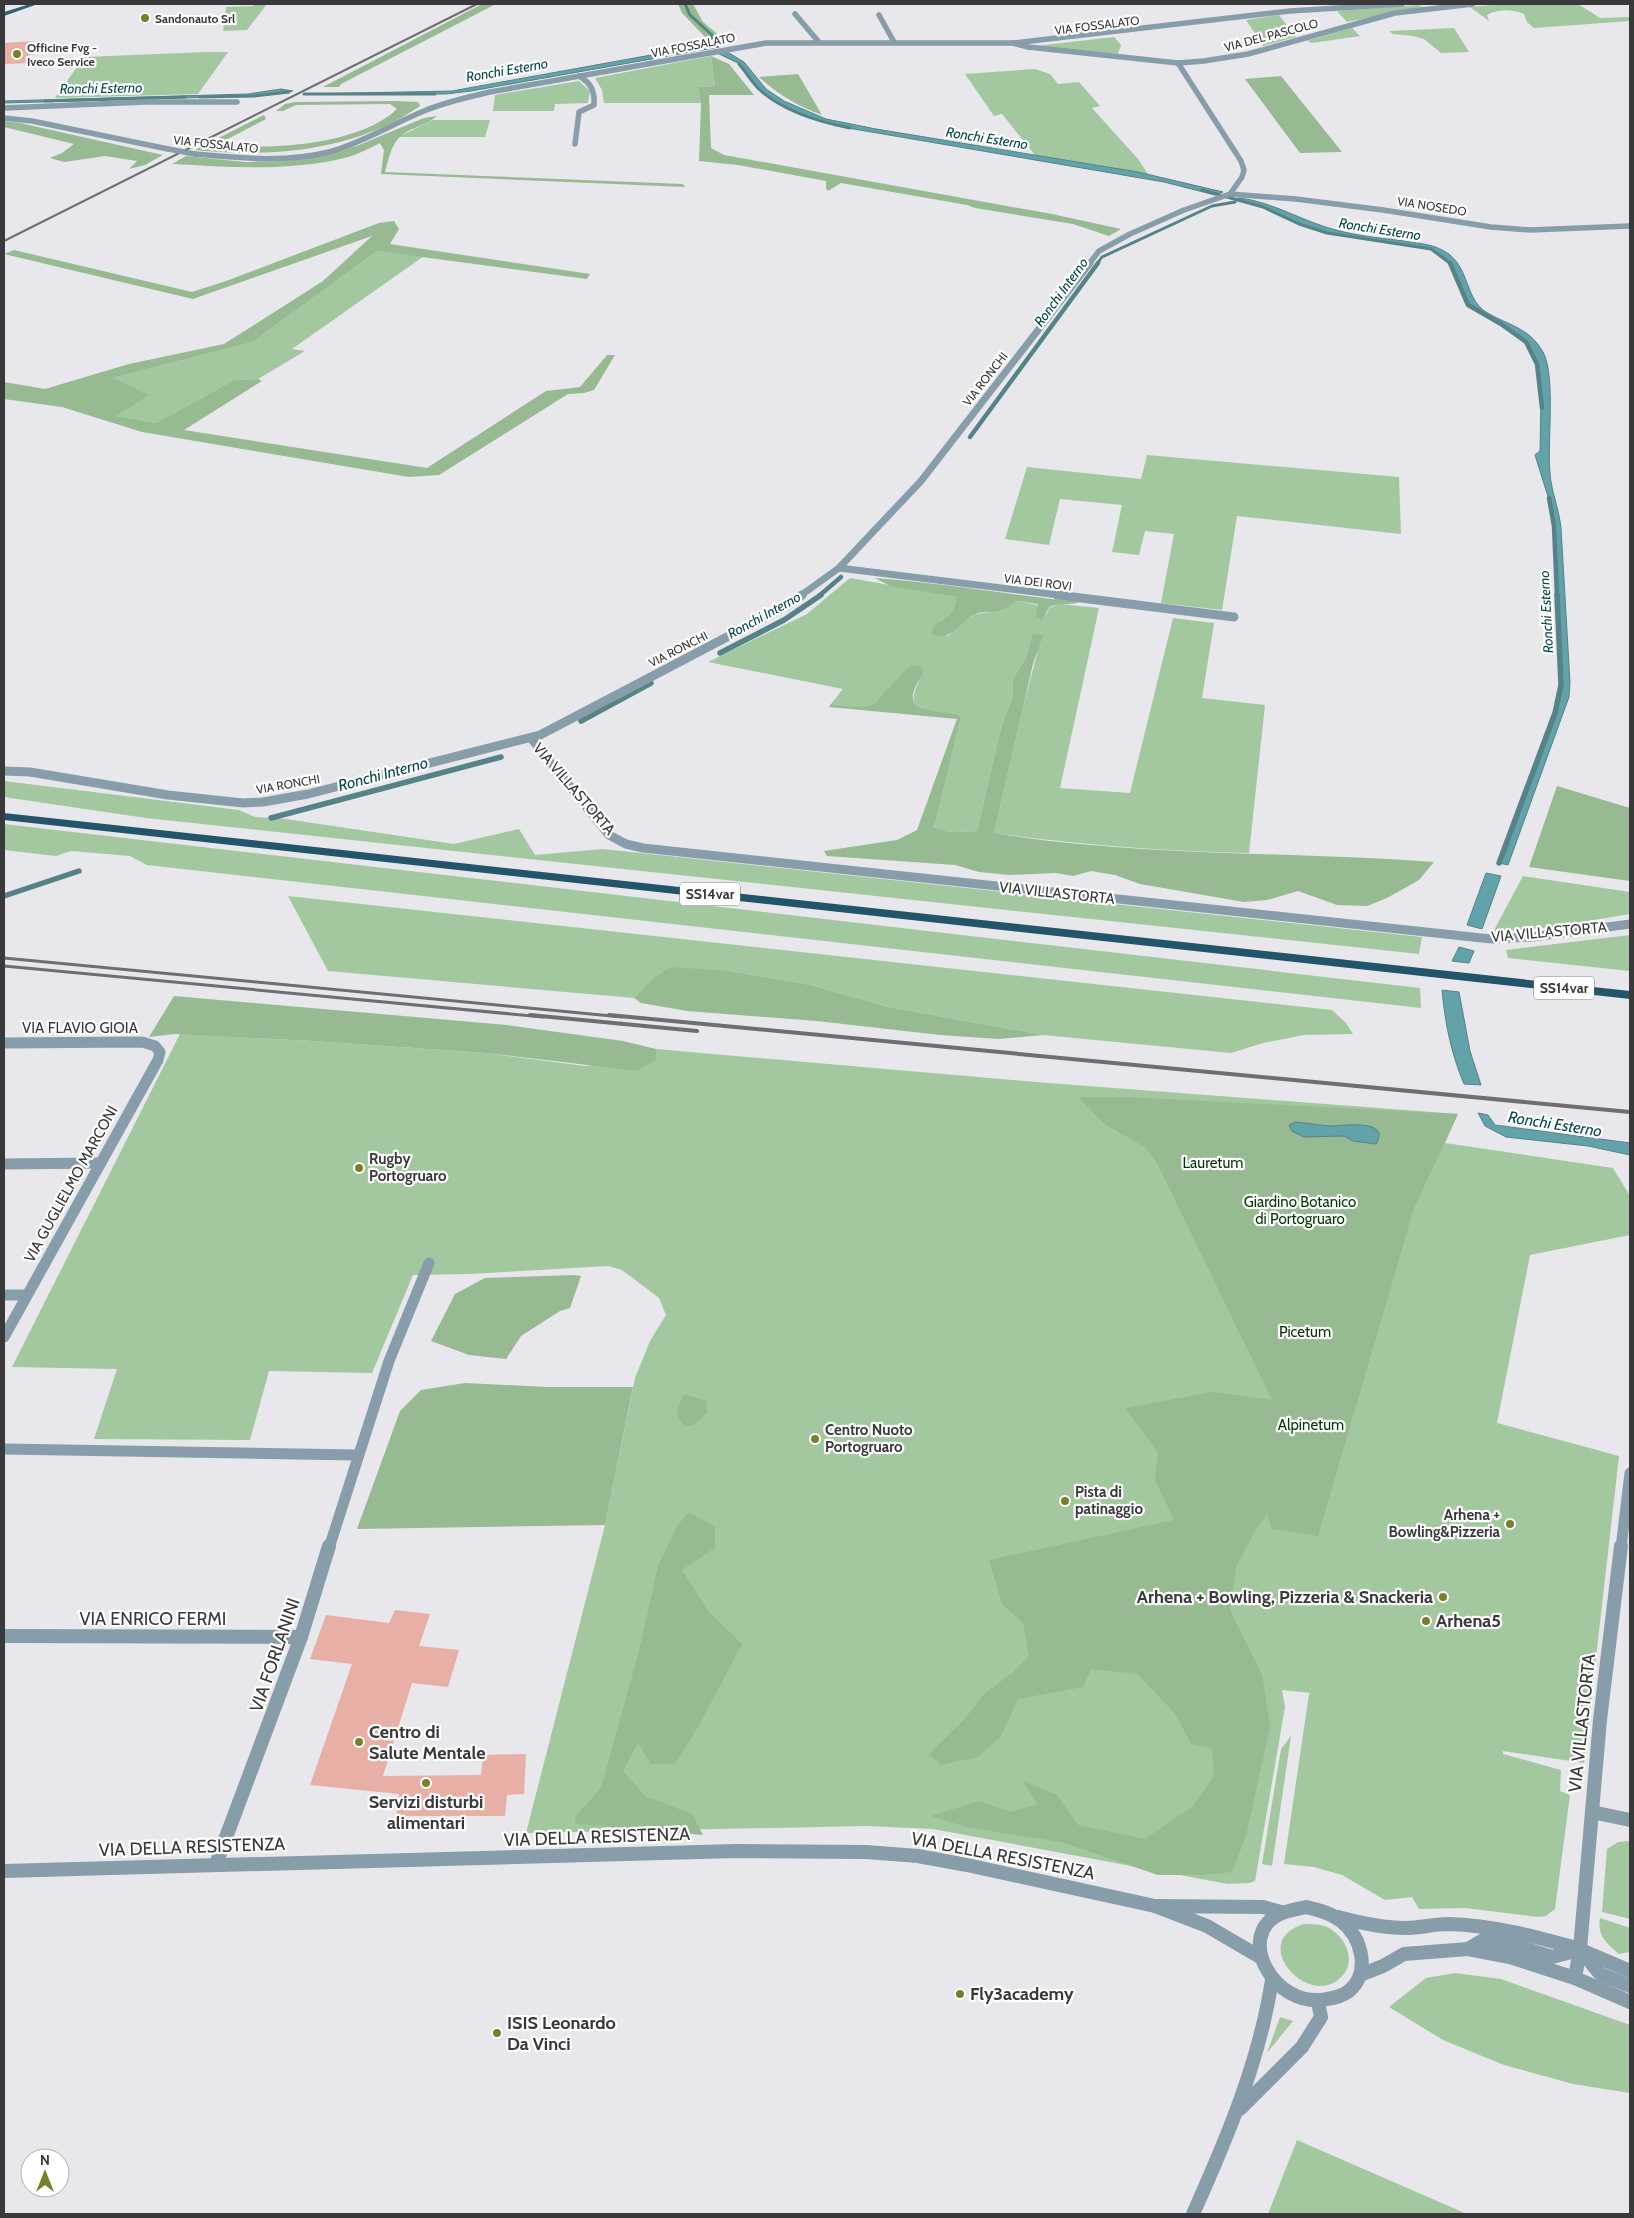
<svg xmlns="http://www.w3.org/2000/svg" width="1634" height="2218" viewBox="0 0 1634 2218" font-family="Cabin,sans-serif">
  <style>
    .green { fill: #a3c79f }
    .forest { fill: #97ba92 }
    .water { fill: #61a3a8; stroke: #558387 }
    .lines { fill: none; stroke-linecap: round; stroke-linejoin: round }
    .stream-far2 { stroke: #558387; stroke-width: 3 }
    .stream-far1 { stroke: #558387; stroke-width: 4.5 }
    .stream { stroke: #558387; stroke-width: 5.5 }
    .building { fill: #e7afa6 }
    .minor-far4 { stroke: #879da9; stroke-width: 5.5 }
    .minor-far3 { stroke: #879da9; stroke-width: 7 }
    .minor-far2 { stroke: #879da9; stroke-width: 9 }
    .minor-far1 { stroke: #879da9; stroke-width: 11 }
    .minor { stroke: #879da9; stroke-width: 14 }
    .tertiary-far2 { stroke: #879da9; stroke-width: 5.5 }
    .tertiary-far1 { stroke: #879da9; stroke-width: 11 }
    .tertiary { stroke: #879da9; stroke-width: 14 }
    .primary { fill: #356073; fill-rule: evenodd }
    .trunk { fill: #23556a; fill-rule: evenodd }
    .rail-far2 { stroke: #6e6e71; stroke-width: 2 }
    .rail-far1 { stroke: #6e6e71; stroke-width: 3 }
    .rail { stroke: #6e6e71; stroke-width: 4 }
    .tertiary-bridge { stroke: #879da9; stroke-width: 5.5 }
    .poi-dot { fill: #7a7f29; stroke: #fff; stroke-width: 2 }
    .labels { text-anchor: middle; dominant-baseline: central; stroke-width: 4.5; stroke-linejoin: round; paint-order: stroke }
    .far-poi-label { font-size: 12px; font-weight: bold; fill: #39393b; stroke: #fff; text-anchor: start }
    .far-street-label { font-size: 12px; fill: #39393b; stroke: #fff }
    .far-water-label { font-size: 14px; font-style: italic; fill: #09484c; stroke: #fff }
    .shield { fill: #fff; stroke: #747476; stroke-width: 1 }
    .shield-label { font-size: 14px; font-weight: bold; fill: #39393b }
    .street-label { font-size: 15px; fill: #39393b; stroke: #fff }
    .poi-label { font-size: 15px; font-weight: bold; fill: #39393b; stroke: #fff; text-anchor: start }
    .park-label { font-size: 15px; fill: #013600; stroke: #fff }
    .water-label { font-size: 16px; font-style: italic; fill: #09484c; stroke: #fff }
    .near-poi-label { font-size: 18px; font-weight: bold; fill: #39393b; stroke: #fff; text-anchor: start }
    .near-street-label { font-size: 18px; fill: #39393b; stroke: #fff }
  </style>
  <rect width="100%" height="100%" fill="#e7e7ec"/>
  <g class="green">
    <path d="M254 4H267L247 30 223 31 226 7 253 6Z"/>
    <path d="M1503 4H1578L1600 18 1630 17V21L1534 28 1527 22 1524 14C1512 9 1498 9 1487 15L1489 21 1470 7Z"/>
    <path d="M1418 5 1423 7 1347 22 1337 11Z"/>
    <path d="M1279 15 1296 37 1263 46 1246 20Z"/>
    <path d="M1352 28 1360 36 1312 43 1307 41Z"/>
    <path d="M1454 28 1469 52 1441 53 1424 39 1413 36 1393 34 1389 31Z"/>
    <path d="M1114 37 1121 45 1118 54 1036 46Z"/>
    <path d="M208 52H228L198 94 55 98 84 57Z"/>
    <path d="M711 56 715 86 698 87 701 103H604L602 90 595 78Z"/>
    <path d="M1035 69 1050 74 1058 84 1079 82 1100 106 1092 108 1138 159 1148 174 1035 155 1002 114 994 116 965 74Z"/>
    <path d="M579 81 590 91 588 103 555 104 554 111H493L495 95Z"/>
    <path d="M433 120H490L485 137H398Z"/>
    <path d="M377 251 424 256 292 349 305 351 258 379 234 380 156 423 115 416 113 378 253 342Z"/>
    <path d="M1147 455 1399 477 1401 534 1237 516 1222 610 1161 603 1174 534 1145 531 1139 555 1112 552 1122 505 1060 499 1049 545 1005 539 1027 467 1141 479Z"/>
    <path d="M850 578 956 597C957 609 950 616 940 621L947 637 965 620 976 614 1001 611 1017 601 1038 605 1035 617 1046 615 1049 608 1059 604 1099 608 1060 788 1130 793 1173 618 1214 623 1202 698 1265 705 1249 853C1163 851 1078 845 994 833L1023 707 1037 654 1032 634 1026 657 1013 679V697L1002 724 977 831 951 832 933 827 936 821 961 717C952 715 943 713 933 711 911 706 910 701 919 681 909 685 895 687 885 693 879 697 878 704 871 706 860 709 843 705 831 704L843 689 708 662 807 614Z"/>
    <path d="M4 781 239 810 255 817 286 819 454 844 519 829 535 855 603 849 1422 937 1419 954 146 818 4 797Z"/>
    <path d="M4 824 1420 988 1421 1008 147 865 130 856 71 851 56 856 4 850Z"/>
    <path d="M1523 876 1630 892V914L1551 927 1493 932Z"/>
    <path d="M288 896 1332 1010 1346 1023 1353 1034 1304 1035 1263 1043 1231 1053 1043 1035 889 1007 811 985 730 971 651 980 634 998 328 971Z"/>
    <path d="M1630 935V971L1508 958 1506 950Z"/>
    <path d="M180 1034 312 1041 486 1053 585 1066 656 1060V1049L1035 1082 1458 1114 1445 1143 1613 1168 1630 1196V1235L1530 1255 1497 1423 1619 1456 1584 1763 1503 1751V1754L1561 1770 1560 1791 1570 1795 1555 1909 1546 1916 1538 1917 1465 1908 1419 1909 1412 1897 1385 1900 1342 1875 1314 1867 1284 1864 1309 1694 1311 1693 1282 1690 1285 1707 1255 1881 1250 1883 1228 1884 933 1829 866 1826 526 1833 605 1525 635 1378 650 1341 666 1315 659 1298 622 1270 608 1266 470 1274 413 1275 372 1373 269 1371 250 1440 94 1439 117 1369 12 1367Z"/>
    <path d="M1291 1736 1272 1866 1262 1864 1281 1749Z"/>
    <path d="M1630 1841V1919L1602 1912 1607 1849 1618 1842Z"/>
    <path d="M1600 1918 1630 1928 1629 1952 1619 1954C1606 1943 1597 1935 1600 1918Z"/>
    <path d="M1304 1924C1312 1924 1320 1924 1327 1927 1344 1935 1357 1959 1343 1975 1312 2013 1245 1942 1304 1924Z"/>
    <path d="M1455 1973 1501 1979 1630 2025V2093L1573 2084 1504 2065 1443 2040 1389 2007 1426 1978Z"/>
    <path d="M1280 2017 1293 2021 1267 2053Z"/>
    <path d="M1297 2140 1467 2214H1268Z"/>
  </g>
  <g class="forest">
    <path d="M482 4H496L341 84 339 87H323Z"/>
    <path d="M678 4H693L703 22 722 38 708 40 682 13Z"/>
    <path d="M711 56 729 64 754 95H709L711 148 724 155 1052 214 1121 229 1109 236 1073 224 975 208 967 205 841 183 828 191 826 188V181L738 165 699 161 701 103 698 87 715 86Z"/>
    <path d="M798 74 822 115C798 106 778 95 759 77Z"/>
    <path d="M1281 76 1342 152 1300 153 1245 79Z"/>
    <path d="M395 101 418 102 420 106C355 151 272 158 195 150L264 115 266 119 218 144C267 151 360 145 397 109L390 104 296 105 283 111H276L285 104 295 102Z"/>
    <path d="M437 116C430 122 424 124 415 128 393 136 391 150 385 172L683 184 685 187 381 174 384 150 380 143C370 148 359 154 348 157 291 172 231 167 172 164L186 156 245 162 287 161 321 156 359 145 424 118Z"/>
    <path d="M4 121 20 123 163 155 145 165 129 169 137 161 105 156 64 162 50 158 62 153 74 144 4 127Z"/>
    <path d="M394 221 399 229 390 244 590 274 587 279 377 251 253 342 113 378 149 395 116 416 156 423 234 380 258 379 262 381 184 430 427 468 546 391 580 387 607 355H615L594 390 584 393 568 394 439 475 409 477 142 432 62 407 4 399V382L45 389 129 364 224 344 323 281 372 236 193 299 4 254 14 250 192 292 226 281 379 223Z"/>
    <path d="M875 578C943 583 1011 595 1079 602 1070 606 1053 602 1048 609 1046 613 1045 616 1041 620L1035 617 1038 604 1017 601C1012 604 1006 609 1000 611 992 613 983 611 976 614 959 620 952 644 932 634L933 626C945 618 957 613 956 597L890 586Z"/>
    <path d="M1032 634 1043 635 1033 664 994 833C1139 857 1288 851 1434 862L1419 880 1387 898 1367 906 1337 905 1298 891 1267 900 1244 902 1140 884 1115 875 1091 871 1073 876 1056 873 1009 875 979 872 955 865 827 856 824 851 897 840 917 830 957 719 829 707 831 704C846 705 873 713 880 697L910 666 920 665 923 672C920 679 915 686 913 694 909 715 948 709 961 717L936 821 933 827 951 832 977 831 1002 724 1013 697V679L1026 657Z"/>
    <path d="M1557 786 1630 808V881L1529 867Z"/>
    <path d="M671 967 730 971 811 985 889 1007 1043 1035 999 1039 940 1035 817 1021 687 1011 641 1003 634 998 651 980Z"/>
    <path d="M174 996 507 1025 623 1041 656 1049V1060L637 1071 486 1053 312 1041 174 1034 149 1037Z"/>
    <path d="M1078 1097H1128L1458 1114 1414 1208 1318 1536 1272 1529 1267 1514 1255 1531 1236 1567 1230 1610 1262 1674 1270 1727 1246 1836 1232 1872 1201 1875H1158L1061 1842 966 1827 931 1816 979 1801 1010 1812 1038 1804 1022 1780 1057 1795 1078 1825 1145 1839 1193 1806 1214 1776 1212 1748 1191 1744 1176 1715 1138 1674 1091 1669 1083 1687 1018 1699 1001 1736 978 1757 941 1765 929 1754 963 1721 984 1694 1012 1673 1029 1656 1023 1623 1002 1604 989 1560 1174 1520 1155 1480 1158 1452 1125 1408 1213 1392 1272 1400 1156 1161 1143 1146 1103 1123Z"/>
    <path d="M573 1275 581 1276 570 1308 560 1311 521 1336 506 1359 469 1355 431 1341 455 1294 485 1278Z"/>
    <path d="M465 1383 547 1387H633L605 1525 357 1529 400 1411 421 1390Z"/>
    <path d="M684 1394 706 1401 707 1413 695 1424 686 1427 679 1420 677 1410Z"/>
    <path d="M688 1512 715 1527V1548L682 1570 709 1612 742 1644 698 1727 675 1764H651L638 1743 623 1771 645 1796 692 1814 703 1835 576 1824 575 1817 601 1788 639 1651 658 1566 676 1528Z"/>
  </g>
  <g class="water">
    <path d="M712 44 719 47 471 91 446 94H304L452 91Z"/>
    <path d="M724 50 744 62 766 89 784 101 826 119 876 129 1138 172 1223 192 1215 195 1164 182 842 127 808 117 773 100 760 90 740 64 715 52Z"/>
    <path d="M281 89 293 91 253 96 4 103V101L248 94Z"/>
    <path d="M1240 198C1273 202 1304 222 1336 230 1358 236 1381 238 1404 241 1416 243 1433 244 1444 251 1470 265 1464 298 1486 312 1507 325 1529 327 1543 352 1556 375 1547 444 1550 473 1551 490 1559 509 1561 528L1570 683 1569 697 1508 865 1499 863 1555 713 1561 685 1554 526 1551 506 1535 455 1540 451 1541 400 1537 364 1526 342 1501 324 1468 305 1451 264 1443 256 1431 249 1327 233 1299 224 1263 207 1231 199Z"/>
    <path d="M1486 873 1501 876 1482 929 1467 925Z"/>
    <path d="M1459 947 1474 951 1469 963 1452 961Z"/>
    <path d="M1442 990 1459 992 1470 1051 1481 1085 1464 1084C1451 1053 1445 1023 1442 990Z"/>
    <path d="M1478 1113 1488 1115 1495 1125 1630 1143V1155L1588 1146 1506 1137 1485 1126Z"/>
    <path d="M1295 1122C1306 1123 1318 1125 1330 1126 1341 1126 1392 1118 1376 1144L1353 1141 1344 1136 1304 1137 1292 1131 1289 1125Z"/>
  </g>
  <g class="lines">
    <g class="stream-far2">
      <path d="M685 4 690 15 712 35V38"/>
      <path d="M739 64C747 73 752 83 761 91 785 112 819 122 850 128"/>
      <path d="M304 94H435"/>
      <path d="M200 97 253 96 289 92"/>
      <path d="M45 101 185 97"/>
      <path d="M1202 190 1263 207 1299 224 1327 233 1431 249 1451 264"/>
      <path d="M1097 264 1102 257 1212 206 1235 202"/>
    </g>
    <g class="stream-far1">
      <path d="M1450 263 1468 305 1501 324 1526 342 1537 364 1542 408"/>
      <path d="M970 437 1098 263"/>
      <path d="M1549 498 1554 526 1557 596"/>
      <path d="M819 596 841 577"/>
    </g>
    <g class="stream">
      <path d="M720 653 784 620 821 595"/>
      <path d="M581 721 651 683"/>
      <path d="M271 818 501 757"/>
      <path d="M1499 863 1555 713 1561 685 1557 595"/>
      <path d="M4 896 79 871"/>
    </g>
  </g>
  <g class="building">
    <path d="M34 41 28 63 4 64V43Z"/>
    <path d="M395 1610 430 1614 419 1646 459 1650 448 1687 412 1683 383 1776 481 1775 483 1755 526 1754 524 1794 507 1795 505 1816H396L399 1794 310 1785 352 1664 310 1659 326 1615 389 1623Z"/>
  </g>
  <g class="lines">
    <g class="minor-far4">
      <path d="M795 14 818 41"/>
      <path d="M879 15 894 42"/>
      <path d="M1013 43 1028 47 1178 63 1204 61 1248 54 1395 13 1473 4"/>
      <path d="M4 108 145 102H237"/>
      <path d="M575 144 579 112 594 105C595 91 591 83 579 76"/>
      <path d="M1230 194 1296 199 1383 210 1491 227 1530 230 1630 226"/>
      <path d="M1089 264 1099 251 1130 234 1184 210 1230 194 1242 177 1244 170 1241 161 1178 63"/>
    </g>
    <g class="minor-far3">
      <path d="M839 568 1067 596"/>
      <path d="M800 596 839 568 921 481 1090 263"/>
    </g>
    <g class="minor-far2">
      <path d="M1057 595 1234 617"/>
      <path d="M531 738 609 835 626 844 643 848 1491 939 1532 937 1630 924"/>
      <path d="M4 771 30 772 168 795 243 803 263 802 308 794 540 735 788 605 802 595"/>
    </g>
    <g class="minor-far1">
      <path d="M4 1043 142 1042 155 1046 160 1052 158 1060 4 1337"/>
      <path d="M4 1164 100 1163"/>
      <path d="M4 1295H25"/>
      <path d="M4 1449 357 1455"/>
      <path d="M329 1548 389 1361 429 1263"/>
    </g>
    <g class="minor">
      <path d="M4 1636 301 1637"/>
      <path d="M1592 1812 1630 1820"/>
      <path d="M216 1864 301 1637 329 1546"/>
      <path d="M4 1871 736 1851 866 1852 918 1856 967 1865 1155 1906"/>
      <path d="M1580 1949 1600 1974 1630 1986"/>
      <path d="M1583 1951 1630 1971"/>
      <path d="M1260 1957 1207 1926 1155 1906 1263 1907 1281 1912"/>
      <path d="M1575 1978 1630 2002"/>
    </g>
    <g class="tertiary-far2">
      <path d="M4 118 32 121 168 149"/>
      <path d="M195 154C239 158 285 163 329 152 362 143 392 124 424 111 445 102 468 97 490 92L766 43H1013L1290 11 1402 4"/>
    </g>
    <path class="tertiary-far1" d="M1621 1548 1630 1473"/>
    <g class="tertiary">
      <path d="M1306 1907C1318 1910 1331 1913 1341 1921 1362 1937 1371 1973 1349 1991 1342 1996 1335 1998 1327 1999 1274 2010 1234 1935 1280 1914 1288 1910 1298 1909 1306 1907Z"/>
      <path d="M1338 1917C1360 1923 1383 1928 1406 1928 1420 1928 1434 1924 1448 1924 1493 1925 1537 1937 1580 1949"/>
      <path d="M1468 1949 1485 1939 1507 1943 1552 1957 1579 1950"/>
      <path d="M1360 1975 1383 1966 1404 1954 1468 1949 1510 1957 1575 1978 1580 1949 1600 1720 1621 1546"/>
      <path d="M1240 2109 1302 2047 1321 2017 1318 2002"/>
      <path d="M1193 2214C1227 2138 1259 2063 1272 1980"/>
    </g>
    <path class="primary" d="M30 4H38L4 16V12Z"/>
    <path class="trunk" d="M4 813 1630 991V999L4 820Z"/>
    <path class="rail-far2" d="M4 241 477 4"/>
    <g class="rail-far1">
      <path d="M4 958 622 1017"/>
      <path d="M4 966 543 1017"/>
    </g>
    <g class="rail">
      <path d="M530 1015 697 1031"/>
      <path d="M609 1015 1630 1112"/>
    </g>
    <path class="tertiary-bridge" d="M168 149 195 154"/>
  </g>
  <g class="poi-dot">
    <circle cx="145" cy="18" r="5"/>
    <circle cx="17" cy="54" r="5"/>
    <circle cx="359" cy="1168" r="5"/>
    <circle cx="815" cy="1439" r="5"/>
    <circle cx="1065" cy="1501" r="5"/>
    <circle cx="1510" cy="1524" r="5"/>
    <circle cx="1443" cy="1597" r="5"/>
    <circle cx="1426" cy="1621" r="5"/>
    <circle cx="359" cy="1742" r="5"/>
    <circle cx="426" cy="1783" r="5"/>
    <circle cx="960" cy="1994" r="5"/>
    <circle cx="497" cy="2033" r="5"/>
  </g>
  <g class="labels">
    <g class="far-poi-label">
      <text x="155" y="18">Sandonauto Srl</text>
      <text x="27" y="47">Officine Fvg -<tspan x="27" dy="14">Iveco Service</tspan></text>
    </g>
    <g class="far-street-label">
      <text transform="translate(1097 25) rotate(-7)">VIA FOSSALATO</text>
      <text transform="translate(1271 35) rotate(-15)">VIA DEL PASCOLO</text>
      <text transform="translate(693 45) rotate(-11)">VIA FOSSALATO</text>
      <text transform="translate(216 144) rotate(6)">VIA FOSSALATO</text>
      <text transform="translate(1432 206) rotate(9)">VIA NOSEDO</text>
      <text transform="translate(985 379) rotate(-52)">VIA RONCHI</text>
      <text transform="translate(1038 582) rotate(7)">VIA DEI ROVI</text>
      <text transform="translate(678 649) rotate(-27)">VIA RONCHI</text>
      <text transform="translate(288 784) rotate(-10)">VIA RONCHI</text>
    </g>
    <g class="far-water-label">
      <text transform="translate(507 70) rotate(-10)">Ronchi Esterno</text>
      <text transform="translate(101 88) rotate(-1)">Ronchi Esterno</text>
      <text transform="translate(987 138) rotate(9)">Ronchi Esterno</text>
      <text transform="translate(1380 229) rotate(9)">Ronchi Esterno</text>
      <text transform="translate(1061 292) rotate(-54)">Ronchi Interno</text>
      <text transform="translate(1546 612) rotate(-93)">Ronchi Esterno</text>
      <text transform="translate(764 615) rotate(-29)">Ronchi Interno</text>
    </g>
    <g class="shield">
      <rect x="680" y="882.5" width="60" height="23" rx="4"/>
      <rect x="1534" y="976.5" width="60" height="23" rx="4"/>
    </g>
    <g class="shield-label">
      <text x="710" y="894">SS14var</text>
      <text x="1564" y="988">SS14var</text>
    </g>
    <g class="street-label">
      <text transform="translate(574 789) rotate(49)">VIA VILLASTORTA</text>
      <text transform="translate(1057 893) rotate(6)">VIA VILLASTORTA</text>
      <text transform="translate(1549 932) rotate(-5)">VIA VILLASTORTA</text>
      <text x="80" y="1028">VIA FLAVIO GIOIA</text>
      <text transform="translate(71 1184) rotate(-61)">VIA GUGLIELMO MARCONI</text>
    </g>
    <g class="poi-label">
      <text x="369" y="1159">Rugby<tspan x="369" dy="17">Portogruaro</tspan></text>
      <text x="825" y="1430">Centro Nuoto<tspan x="825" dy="17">Portogruaro</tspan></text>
      <text x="1075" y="1492">Pista di<tspan x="1075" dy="17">patinaggio</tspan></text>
      <text x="1500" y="1515" text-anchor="end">Arhena +<tspan x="1500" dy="17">Bowling&amp;Pizzeria</tspan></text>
    </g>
    <g class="park-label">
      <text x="1213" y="1163">Lauretum</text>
      <text x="1300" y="1202">Giardino Botanico<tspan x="1300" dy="17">di Portogruaro</tspan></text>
      <text x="1305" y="1332">Picetum</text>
      <text x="1311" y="1425">Alpinetum</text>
    </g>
    <g class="water-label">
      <text transform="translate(383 774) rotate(-15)">Ronchi Interno</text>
      <text transform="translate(1555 1124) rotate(9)">Ronchi Esterno</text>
    </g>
    <g class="near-poi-label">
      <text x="1433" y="1597" text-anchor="end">Arhena + Bowling, Pizzeria &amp; Snackeria</text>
      <text x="1436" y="1621">Arhena5</text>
      <text x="369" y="1732">Centro di<tspan x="369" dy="21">Salute Mentale</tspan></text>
      <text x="426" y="1802" text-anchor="middle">Servizi disturbi<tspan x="426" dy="21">alimentari</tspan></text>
      <text x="970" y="1994">Fly3academy</text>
      <text x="507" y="2023">ISIS Leonardo<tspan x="507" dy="21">Da Vinci</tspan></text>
    </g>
    <g class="near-street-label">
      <text x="153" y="1619">VIA ENRICO FERMI</text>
      <text transform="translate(275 1655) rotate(-71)">VIA FORLANINI</text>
      <text transform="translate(1582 1723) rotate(-84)">VIA VILLASTORTA</text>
      <text transform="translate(597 1837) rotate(-2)">VIA DELLA RESISTENZA</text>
      <text transform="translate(192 1847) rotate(-2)">VIA DELLA RESISTENZA</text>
      <text transform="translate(1003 1856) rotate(11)">VIA DELLA RESISTENZA</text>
    </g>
  </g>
  <rect width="1634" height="2218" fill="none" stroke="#39393b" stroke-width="10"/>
  <g transform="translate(45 2173)"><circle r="24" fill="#ffffff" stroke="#b0b0b1"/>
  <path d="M0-4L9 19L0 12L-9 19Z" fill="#7a7f29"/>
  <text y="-8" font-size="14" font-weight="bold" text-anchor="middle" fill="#39393b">N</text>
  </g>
</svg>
